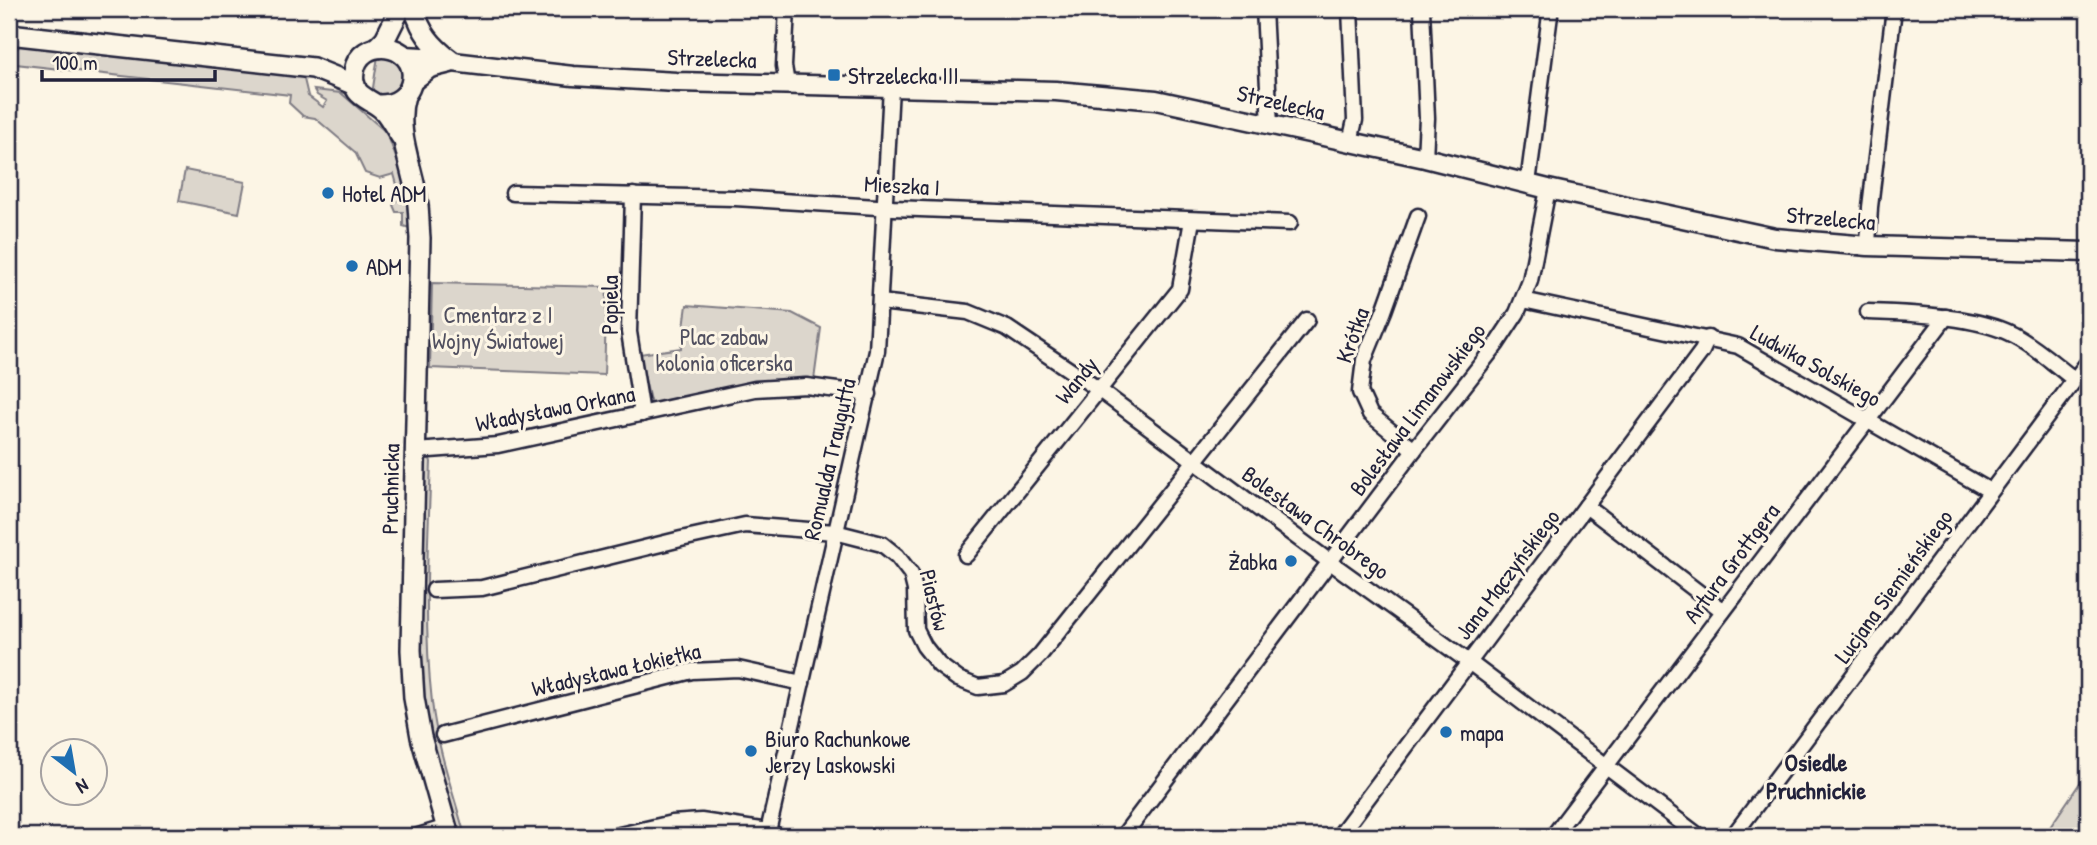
<svg xmlns="http://www.w3.org/2000/svg" width="2097" height="845" viewBox="0 0 2097 845" font-family="'Patrick Hand',sans-serif">
  <style>
    .green { fill: #dcd6cc; stroke: #7f7c84; stroke-width: 2 }
    .lines { fill: none; stroke-linecap: round; stroke-linejoin: round }
    .minor-casing { stroke: #22223b; stroke-width: 19 }
    .tertiary-casing { stroke: #22223b; stroke-width: 23 }
    .secondary-casing { stroke: #22223b; stroke-width: 24 }
    .minor { stroke: #fcf5e5; stroke-width: 14 }
    .tertiary { stroke: #fcf5e5; stroke-width: 18 }
    .secondary { stroke: #fcf5e5; stroke-width: 19 }
    .poi-dot { fill: #1f6fb2; stroke: #fcf5e5; stroke-width: 2.5 }
    .labels { text-anchor: middle; dominant-baseline: central; stroke-width: 6; stroke-linejoin: round; paint-order: stroke }
    .street-label { font-size: 23px; fill: #22223b; stroke: #fcf5e5 }
    .poi-label { font-size: 23px; fill: #22223b; stroke: #fcf5e5; text-anchor: start }
    .park-label { font-size: 23px; fill: #504f5f; stroke: #fcf5e5 }
    .neighbourhood-label { font-size: 24px; font-weight: bold; fill: #22223b; stroke: #fcf5e5 }
  </style>
  <rect width="100%" height="100%" fill="#fcf5e5"/>
  <filter id="ink" filterUnits="userSpaceOnUse"><feTurbulence type="fractalNoise" baseFrequency=".0143" numOctaves="2"/><feDisplacementMap in="SourceGraphic" scale="14" xChannelSelector="R" yChannelSelector="G"/><feConvolveMatrix kernelMatrix="1 2 1 2 8 2 1 2 1" color-interpolation-filters="sRGB"/></filter>
  <g filter="url(#ink)">
    <g class="green">
      <path d="M20 45 303 75 308 96 323 107 327 101 317 95 314 90 341 93 387 133 403 177 410 228 403 226V212H396L393 205 395 201 401 199 394 174 380 178 365 173 355 152 315 118 303 116 289 103 290 95 16 64V50Z"/>
      <path d="M385 55C420 70 400 105 372 94L378 56Z"/>
      <path d="M185 170 245 182 239 213 179 201Z"/>
      <path d="M432 283 607 287 604 375 430 368Z"/>
      <path d="M687 305 792 313 821 328 814 380 651 405 639 354 681 348Z"/>
      <path d="M425 458 430 459 431 462C428 541 423 623 432 702 437 747 453 792 465 836H456L439 778 419 679Z"/>
      <path d="M2088 771V836H2044Z"/>
    </g>
    <g class="lines">
      <defs>
        <g id="minor">
          <path d="M1264 9 1270 126"/>
          <path d="M1350 9 1355 120 1350 142"/>
          <path d="M1422 9 1427 118 1425 158"/>
          <path d="M787 84 784 66 787 9"/>
          <path d="M1528 183 1550 15"/>
          <path d="M513 193 735 198 893 208 1290 223"/>
          <path d="M633 195 629 332 642 414"/>
          <path d="M1868 246 1870 207 1894 9"/>
          <path d="M1523 300 1738 346 1990 491"/>
          <path d="M880 302 968 312 1007 328 1098 389 1330 562 1469 662 1699 836"/>
          <path d="M1868 312C1908 313 1978 316 2013 335 2035 346 2055 365 2075 380"/>
          <path d="M1414 450 1370 414 1360 392 1364 360 1384 311 1418 216"/>
          <path d="M416 451 498 445 755 389 806 386 869 394"/>
          <path d="M1586 506 1723 611"/>
          <path d="M966 555 1180 289 1192 220"/>
          <path d="M434 590 482 588 681 539 745 525 835 532 882 544 897 556 911 574 915 590 916 630 924 646 939 665 958 679 978 687 1004 684 1022 673 1040 655 1307 320"/>
          <path d="M443 735 692 671 738 669 802 683"/>
          <path d="M418 836 447 827"/>
          <path d="M615 836 672 823 701 821 768 831 778 836"/>
          <path d="M767 836 877 351 891 87"/>
          <path d="M1123 836 1414 450 1496 345 1517 313 1530 281 1548 189"/>
          <path d="M1339 836 1702 351 1708 338"/>
          <path d="M1553 836 1946 317"/>
          <path d="M1733 836 2088 362"/>
        </g>
        <g id="tertiary">
          <path d="M414 9C421 32 431 45 451 60"/>
          <path d="M405 56 439 58 453 62 573 76 676 82 1056 91 1156 100 1425 158 1548 189 1775 238 1868 246 2088 252"/>
          <path d="M412 82 430 68 450 63"/>
        </g>
        <g id="secondary">
          <path d="M9 34 313 68 355 85"/>
          <path d="M377 47 385 39 400 9"/>
          <path d="M405 95C394 132 414 169 418 205 419 216 419 227 420 238L411 650 414 698 421 737 449 836"/>
          <path d="M377 105C394 106 410 97 412 79 416 42 359 35 354 72 350 99 371 97 384 111 391 119 396 130 402 138"/>
        </g>
      </defs>
      <use href="#minor" class="minor-casing"/>
      <use href="#tertiary" class="tertiary-casing"/>
      <use href="#secondary" class="secondary-casing"/>
      <use href="#minor" class="minor"/>
      <use href="#tertiary" class="tertiary"/>
      <use href="#secondary" class="secondary"/>
    </g>
  </g>
  <g class="poi-dot">
    <rect x="827" y="68" width="14" height="14" rx="3.5"/>
    <circle cx="328" cy="193" r="7"/>
    <circle cx="352" cy="266" r="7"/>
    <circle cx="1291" cy="561" r="7"/>
    <circle cx="1446" cy="732" r="7"/>
    <circle cx="751" cy="751" r="7"/>
  </g>
  <g class="labels">
    <g class="street-label">
      <text transform="translate(712 58) rotate(2)">Strzelecka</text>
      <text transform="translate(1281 102) rotate(13)">Strzelecka</text>
      <text transform="translate(902 185) rotate(3)">Mieszka I</text>
      <text transform="translate(1831 218) rotate(5)">Strzelecka</text>
      <text transform="translate(609 305) rotate(-90)">Popiela</text>
      <text transform="translate(1352 335) rotate(-70)">Krótka</text>
      <text transform="translate(1816 365) rotate(29)">Ludwika Solskiego</text>
      <text transform="translate(1076 380) rotate(-51)">Wandy</text>
      <text transform="translate(555 408) rotate(-11)">Władysława Orkana</text>
      <text transform="translate(1417 409) rotate(-53)">Bolesława Limanowskiego</text>
      <text transform="translate(829 459) rotate(-77)">Romualda Traugutta</text>
      <text transform="translate(390 489) rotate(-89)">Pruchnicka</text>
      <text transform="translate(1316 522) rotate(36)">Bolesława Chrobrego</text>
      <text transform="translate(1731 563) rotate(-53)">Artura Grottgera</text>
      <text transform="translate(1507 574) rotate(-53)">Jana Mączyńskiego</text>
      <text transform="translate(1893 586) rotate(-54)">Lucjana Siemieńskiego</text>
      <text transform="translate(935 600) rotate(76)">Piastów</text>
      <text transform="translate(616 669) rotate(-13)">Władysława Łokietka</text>
    </g>
    <g class="poi-label">
      <text x="848" y="75">Strzelecka III</text>
      <text x="342" y="193">Hotel ADM</text>
      <text x="366" y="266">ADM</text>
      <text x="1277" y="561" text-anchor="end">Żabka</text>
      <text x="1460" y="732">mapa</text>
      <text x="765" y="738">Biuro Rachunkowe<tspan x="765" dy="26">Jerzy Laskowski</tspan></text>
    </g>
    <g class="park-label">
      <text x="498" y="314">Cmentarz z I<tspan x="498" dy="26">Wojny Światowej</tspan></text>
      <text x="724" y="336">Plac zabaw<tspan x="724" dy="26">kolonia oficerska</tspan></text>
    </g>
    <g class="neighbourhood-label">
      <text x="1816" y="762">Osiedle<tspan x="1816" dy="28">Pruchnickie</tspan></text>
    </g>
  </g>
  <rect width="2097" height="845" fill="none" stroke="#fcf5e5" stroke-width="35"/>
  <rect x="18" y="18" width="2062" height="810" fill="none" stroke="#22223b" stroke-width="2.5" filter="url(#ink)"/>
  <g transform="translate(74 772) rotate(149)"><circle r="33" fill="#fcf5e5" stroke="#a5a1a1" stroke-width="2"/>
  <path d="M0-5L12 26L0 18L-12 26Z" fill="#1f6fb2"/>
  <text y="-10" font-size="19" font-weight="bold" text-anchor="middle" fill="#22223b">N</text>
  </g>
  <path d="M42 70v10h173v-10" fill="none" stroke="#22223b" stroke-width="3.5"/>
  <text x="52" y="70" font-size="21" fill="#22223b" stroke="#fcf5e5" stroke-width="5" paint-order="stroke">100 m</text>
</svg>
